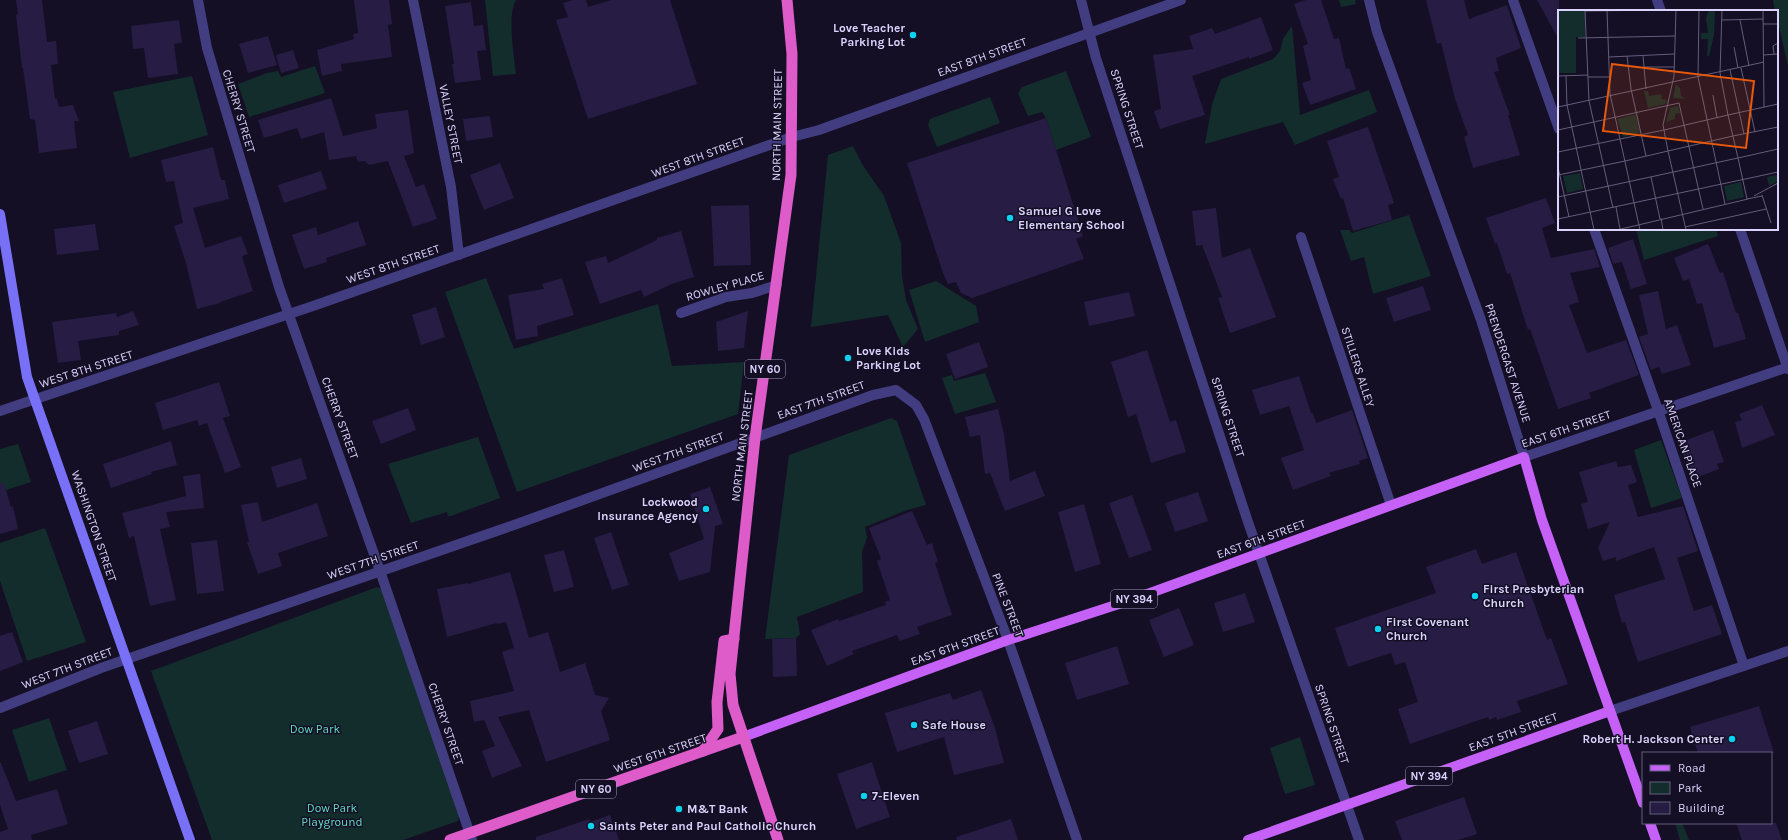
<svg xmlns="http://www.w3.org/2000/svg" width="1788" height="840" viewBox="0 0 1788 840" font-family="Karla,sans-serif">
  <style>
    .green { fill: #132d2d }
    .building { fill: #261c44 }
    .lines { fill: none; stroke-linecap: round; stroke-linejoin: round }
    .minor { stroke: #423d80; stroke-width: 10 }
    .tertiary { stroke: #423d80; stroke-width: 10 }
    .secondary { stroke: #7970f8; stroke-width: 10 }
    .primary { stroke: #c561f7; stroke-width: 10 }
    .trunk { stroke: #de5bca; stroke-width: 11 }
    .poi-dot { fill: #0cd1f1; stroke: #140f24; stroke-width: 1.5 }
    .labels { text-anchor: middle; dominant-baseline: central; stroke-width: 3; stroke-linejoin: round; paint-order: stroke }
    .shield { fill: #140f24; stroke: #9f99bc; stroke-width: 1 }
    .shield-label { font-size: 11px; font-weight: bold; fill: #dad4fd }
    .poi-label { font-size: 12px; font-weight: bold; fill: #dad4fd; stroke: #140f24; text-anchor: start }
    .street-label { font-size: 12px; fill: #dad4fd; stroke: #140f24 }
    .park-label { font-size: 12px; fill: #63dac1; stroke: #140f24 }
    .inset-road { fill: none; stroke: #635e7b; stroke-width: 1 }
    .view { fill: #e8590c; fill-opacity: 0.15; stroke: #e8590c; stroke-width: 2 }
    .inset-edge { fill: none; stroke: #dad4fd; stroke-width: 2 }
  </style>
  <rect width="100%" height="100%" fill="#140f24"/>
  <g class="green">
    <path d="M485 0H516C507 14 514 57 516 74L493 76Z"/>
    <path d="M1339 0H1355L1356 4 1341 7Z"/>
    <path d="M1773 0H1788V66L1777 18V11H1775Z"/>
    <path d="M1292 26 1300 115 1369 90 1377 112 1295 145 1283 122 1205 144 1212 105 1221 79 1273 59 1280 51 1283 39Z"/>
    <path d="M315 66 325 93 249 117 238 84 267 73 278 71 281 77Z"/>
    <path d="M1066 71 1091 137 1056 150 1046 118 1042 112 1028 116 1018 93 1022 87Z"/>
    <path d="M192 76 208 135 130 158 113 92Z"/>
    <path d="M990 97 1000 123 937 147 928 125 930 119Z"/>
    <path d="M853 146 862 164 884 196 901 243 902 276 906 300 918 329 903 347 888 315 811 327 828 155Z"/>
    <path d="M1409 215 1431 276 1373 294 1364 257 1351 261 1340 230H1349L1352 233Z"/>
    <path d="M1636 229H1716L1718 236 1644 260Z"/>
    <path d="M486 278 514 349 658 304 672 366 744 362 738 414 517 492 445 292Z"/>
    <path d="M936 281 976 306 979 322 925 342 909 290Z"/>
    <path d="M985 373 996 402 955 414 942 378 952 375 954 381Z"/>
    <path d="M891 418 897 421 926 505 907 510 865 527 867 537 862 552 863 592 797 617 800 634 796 638 765 639 789 455Z"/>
    <path d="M478 437 500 498 451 516H448L447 512 411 523 388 464Z"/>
    <path d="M1661 440 1682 498 1651 508 1634 450Z"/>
    <path d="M18 444 31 482 0 492V449Z"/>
    <path d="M45 528 86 642 27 661 0 581V543Z"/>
    <path d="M377 587 384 590 460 810 458 821 403 840H212L151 671Z"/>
    <path d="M49 718 67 770 29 782 12 730Z"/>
    <path d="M1300 737 1315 785 1285 794 1270 748Z"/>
    <path d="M1675 823H1682L1689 840H1680Z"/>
  </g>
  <g class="building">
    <path d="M16 0H42L47 42 56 41 58 64 51 65 55 99H57L59 107 73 105 79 121H74L77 148 39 153 35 120 30 119 23 68H22L16 15 18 14Z"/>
    <path d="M354 0H389L392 24 388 25 392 57 341 64 342 71 322 76 317 50 354 39 353 34 358 33Z"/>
    <path d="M573 0H586L588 7 611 0H670L697 84 588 119 556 20 568 17 563 3Z"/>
    <path d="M1306 0H1321L1334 39 1339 38 1346 69 1349 68 1356 89 1310 105 1302 83 1311 80 1303 46 1308 44 1294 4Z"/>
    <path d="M1426 0H1464L1469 19 1507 5 1521 48 1496 58 1499 71 1494 72 1510 115H1508L1520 155 1473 168 1464 137 1468 135 1455 99 1441 43 1437 44Z"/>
    <path d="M1537 0H1559V40Z"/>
    <path d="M471 2 474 26 483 25 486 50 477 51 481 80 455 83 452 64H454L445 6Z"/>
    <path d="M1261 17 1273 50 1249 59V57L1192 76 1205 115 1160 129 1154 111 1161 109 1153 55 1193 49 1189 36 1212 28 1215 34Z"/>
    <path d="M179 20 182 43 174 44 178 74 148 78 144 48 133 49 131 26Z"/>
    <path d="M268 36 277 65 248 73 239 44Z"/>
    <path d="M293 50 299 68 281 73 276 55Z"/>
    <path d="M331 98 343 136 377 128 375 114 408 110 414 153 404 156 416 187 424 184 437 219 413 227 388 161 369 165 365 161 358 162 356 156 329 160 324 132 301 139 297 128 264 138 258 120Z"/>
    <path d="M490 116 493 137 466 141 463 119Z"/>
    <path d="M1046 118 1083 236 1076 239 1084 259 972 298 961 293 956 282 948 284 943 273 907 163Z"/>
    <path d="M1368 127 1394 203 1388 205 1392 220 1353 231 1343 198 1341 199 1333 179 1339 177 1327 141Z"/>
    <path d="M213 147 221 180H225L229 199 193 208 205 248 241 236 248 254 242 256 253 291 220 302V303L197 309 186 263 174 226 183 223 174 181 166 182 161 160Z"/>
    <path d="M500 163 514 198 484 210 470 175Z"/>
    <path d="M321 171 327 189 284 203 278 185Z"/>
    <path d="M1546 198 1555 223 1542 228 1551 258 1594 249 1600 267 1570 273 1579 302 1569 305 1587 353 1626 340 1639 375 1589 393 1591 398 1558 409 1530 329 1528 330 1510 273 1507 274 1497 243 1495 244 1486 218Z"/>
    <path d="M749 205 751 265 714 266 711 206Z"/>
    <path d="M1216 208 1222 258 1250 248 1276 317 1230 333 1218 298 1222 297 1202 245 1196 246 1192 211Z"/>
    <path d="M358 221 366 245 326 258 327 262 304 269 292 235 316 227 318 235Z"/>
    <path d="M95 224 99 250 57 255 54 229Z"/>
    <path d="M681 231 694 277 672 284 644 297 641 290 600 304 585 262 606 256 608 263 657 240V238Z"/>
    <path d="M1633 239 1647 284 1631 289 1622 262 1613 264 1608 248Z"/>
    <path d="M1708 244 1720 273 1723 272 1736 313H1738L1746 339 1714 348 1702 303 1697 304 1689 279 1683 281 1674 258Z"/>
    <path d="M562 278 574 315 537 326 538 336 516 340 508 295 544 289 542 284Z"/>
    <path d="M1423 286 1431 310 1394 322 1386 298Z"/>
    <path d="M1658 291 1666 329 1677 325 1691 365 1662 374 1659 367 1651 370 1639 337 1648 334 1639 295Z"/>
    <path d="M1129 292 1135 316 1089 326 1084 302Z"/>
    <path d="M436 307 445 337 421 345 412 315Z"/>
    <path d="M133 311 139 325 119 331V335L78 341 81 360 58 363 52 322 116 313 117 317Z"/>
    <path d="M748 311 744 348 718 351 716 322Z"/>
    <path d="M979 342 988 367 955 379 946 354Z"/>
    <path d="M1147 350 1170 422 1176 420 1186 452 1151 463 1136 414 1128 417 1111 362Z"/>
    <path d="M1299 376 1311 413H1313L1316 423 1352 410 1368 458 1359 461 1360 464 1329 473 1331 476 1293 490 1281 458 1304 450 1289 406 1260 415 1252 390Z"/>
    <path d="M219 382 230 416 223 418 241 467 225 473 207 423 199 426 197 420 163 430 155 403Z"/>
    <path d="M1762 405 1775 435 1742 448 1735 422 1742 420 1739 414Z"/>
    <path d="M408 408 416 430 381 444 372 421Z"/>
    <path d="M998 409 1004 434 1010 481 1035 471 1045 496 1005 511 990 473 985 474 980 435 970 437 965 417Z"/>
    <path d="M1713 430 1724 462 1717 464 1719 469 1693 479 1679 443Z"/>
    <path d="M171 441 177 465 151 472 152 474 111 488 103 464Z"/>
    <path d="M301 458 307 479 277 488 271 467Z"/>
    <path d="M1616 461 1618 467 1631 465 1637 482 1628 485 1638 517 1683 506 1698 551 1677 558 1694 611 1712 605 1722 634 1638 662 1625 622 1622 623 1614 595 1665 579 1654 547 1616 561V557L1603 561 1598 548 1610 522 1588 529 1581 504 1588 502 1579 472Z"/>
    <path d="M200 474 204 508 166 512 170 527 160 529 176 600 150 606 134 536 129 538 122 513 186 496 183 476Z"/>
    <path d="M4 483 11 507 13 506 18 529 0 534V484Z"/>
    <path d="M710 487 723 524 715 526 710 572 679 581 669 553 704 539 690 494Z"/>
    <path d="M1198 492 1208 521 1175 532 1165 503Z"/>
    <path d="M1132 495 1152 550 1129 558 1109 503Z"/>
    <path d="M258 502 262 522 317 503 328 536 278 553 282 566 258 574 247 542H249L241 505Z"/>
    <path d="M1084 504 1101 564 1075 572 1058 512Z"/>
    <path d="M912 511 927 545 932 543 938 562 935 563 952 615 917 627 920 634 900 641 897 635 852 651 854 654 827 666 811 630 838 619 839 621 886 605 885 602 890 600 877 561 881 559 869 528Z"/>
    <path d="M611 532 629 585 612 590 594 538Z"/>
    <path d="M217 540 224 591 197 594 191 543Z"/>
    <path d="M1476 549 1482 564 1516 552 1547 640 1551 638 1568 684 1517 701 1521 712 1497 720 1496 717 1489 720 1488 717 1410 744 1398 709 1418 702 1405 662 1395 665 1391 653 1348 667 1335 628 1436 593 1426 567Z"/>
    <path d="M564 550 574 587 554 592 544 555Z"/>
    <path d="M510 572 529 638 548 632 560 672 585 663 595 695 609 698 601 711 610 740 546 762 529 710 498 717 522 766 492 778 482 751 495 746 484 720 474 722 470 701 514 691 502 652 514 648 506 622 498 624 497 623 447 637 437 589 468 583V584Z"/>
    <path d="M1245 593 1255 622 1223 632 1214 603Z"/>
    <path d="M1179 608 1194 645 1164 657 1149 620Z"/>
    <path d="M12 632 23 662 0 671V636Z"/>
    <path d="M796 638 797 676 773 677 772 639Z"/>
    <path d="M1117 646 1129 684 1077 700 1065 663Z"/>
    <path d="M981 690 995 728 1004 763 954 775 944 737 897 752 885 713 950 693 953 700Z"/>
    <path d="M1759 706 1774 753H1698L1690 727Z"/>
    <path d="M97 721 108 754 79 763 68 731Z"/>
    <path d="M872 762 890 817 856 829 837 774Z"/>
    <path d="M0 763H1L16 801 57 789 68 824 31 835 32 840H0V832L8 829 0 805Z"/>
    <path d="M1464 797 1477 834 1458 840H1402L1395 821Z"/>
    <path d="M610 815 619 840H536V837L589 819 590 822Z"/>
    <path d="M1011 819 1018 840H957L956 837Z"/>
    <path d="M1736 823H1776L1782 840H1742Z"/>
  </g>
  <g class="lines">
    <g class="minor">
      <path d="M198 0 207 48 279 287 380 571 472 840"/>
      <path d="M413 0 451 187 459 255"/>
      <path d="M1081 0 1096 58 1248 522 1359 840"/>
      <path d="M1369 0 1377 32 1481 320 1524 457"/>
      <path d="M1513 0 1559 129"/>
      <path d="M1657 0 1661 11"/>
      <path d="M1594 229 1658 410 1744 666"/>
      <path d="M1740 229 1788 369"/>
      <path d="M1301 237 1391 505"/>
      <path d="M681 313 726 297 752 293 777 285"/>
      <path d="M0 411 316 305 792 137 819 130 1181 0"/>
      <path d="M0 708 101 668 514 525 873 395 896 390 916 405 924 419 1008 640 1077 840"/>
    </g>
    <g class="tertiary">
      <path d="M1524 457 1788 367"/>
      <path d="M1610 711 1788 651"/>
    </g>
    <path class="secondary" d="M0 214 27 377 190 840"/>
    <g class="primary">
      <path d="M743 737 1008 640 1131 600 1524 457 1542 520 1643 803"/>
      <path d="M1650 823 1656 840"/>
      <path d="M1248 840 1610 711"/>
    </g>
    <g class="trunk">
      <path d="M703 751 718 729 717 702 724 641 734 639"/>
      <path d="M450 840 743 737"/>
      <path d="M778 840 733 705 730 674 755 438 791 175 792 54 787 0"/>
    </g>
  </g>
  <g class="poi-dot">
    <circle cx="913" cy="35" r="4"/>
    <circle cx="1010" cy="218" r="4"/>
    <circle cx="848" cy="358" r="4"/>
    <circle cx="706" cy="509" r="4"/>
    <circle cx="1475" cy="596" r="4"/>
    <circle cx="1378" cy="629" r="4"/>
    <circle cx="914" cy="725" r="4"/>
    <circle cx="1732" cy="739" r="4"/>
    <circle cx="864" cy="796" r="4"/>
    <circle cx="679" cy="809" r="4"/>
    <circle cx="591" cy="826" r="4"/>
  </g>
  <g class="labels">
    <g class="shield">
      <rect x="745" y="360" width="40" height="18" rx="3"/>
      <rect x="1111" y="590" width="46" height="18" rx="3"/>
      <rect x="1406" y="767" width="46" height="18" rx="3"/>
      <rect x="576" y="780" width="40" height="18" rx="3"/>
    </g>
    <g class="shield-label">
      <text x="765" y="369">NY 60</text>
      <text x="1134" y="599">NY 394</text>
      <text x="1429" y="776">NY 394</text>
      <text x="596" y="789">NY 60</text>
    </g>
    <g class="poi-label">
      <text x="905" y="28" text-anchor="end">Love Teacher<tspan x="905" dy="14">Parking Lot</tspan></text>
      <text x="1018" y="211">Samuel G Love<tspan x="1018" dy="14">Elementary School</tspan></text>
      <text x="856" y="351">Love Kids<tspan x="856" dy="14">Parking Lot</tspan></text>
      <text x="698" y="502" text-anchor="end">Lockwood<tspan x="698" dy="14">Insurance Agency</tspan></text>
      <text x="1483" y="589">First Presbyterian<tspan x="1483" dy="14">Church</tspan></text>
      <text x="1386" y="622">First Covenant<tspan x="1386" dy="14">Church</tspan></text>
      <text x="922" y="725">Safe House</text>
      <text x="1724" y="739" text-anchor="end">Robert H. Jackson Center</text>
      <text x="872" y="796">7-Eleven</text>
      <text x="687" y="809">M&amp;T Bank</text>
      <text x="599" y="826">Saints Peter and Paul Catholic Church</text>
    </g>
    <g class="street-label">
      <text transform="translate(982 57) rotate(-20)">EAST 8TH STREET</text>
      <text transform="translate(1127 109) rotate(72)">SPRING STREET</text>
      <text transform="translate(239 111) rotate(73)">CHERRY STREET</text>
      <text transform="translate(451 124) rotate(79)">VALLEY STREET</text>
      <text transform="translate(777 125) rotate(-89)">NORTH MAIN STREET</text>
      <text transform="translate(698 157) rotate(-20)">WEST 8TH STREET</text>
      <text transform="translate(393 264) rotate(-19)">WEST 8TH STREET</text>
      <text transform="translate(725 286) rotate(-16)">ROWLEY PLACE</text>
      <text transform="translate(1508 363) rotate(72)">PRENDERGAST AVENUE</text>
      <text transform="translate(1358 367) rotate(72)">STILLERS ALLEY</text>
      <text transform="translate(86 369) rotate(-18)">WEST 8TH STREET</text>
      <text transform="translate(821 400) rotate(-20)">EAST 7TH STREET</text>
      <text transform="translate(1228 417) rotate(72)">SPRING STREET</text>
      <text transform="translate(340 418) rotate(70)">CHERRY STREET</text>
      <text transform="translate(1566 429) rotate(-19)">EAST 6TH STREET</text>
      <text transform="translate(1683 443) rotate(71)">AMERICAN PLACE</text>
      <text transform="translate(742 446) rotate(-83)">NORTH MAIN STREET</text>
      <text transform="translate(678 452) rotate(-20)">WEST 7TH STREET</text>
      <text transform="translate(94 526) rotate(71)">WASHINGTON STREET</text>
      <text transform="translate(1261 539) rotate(-20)">EAST 6TH STREET</text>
      <text transform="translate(373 560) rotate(-19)">WEST 7TH STREET</text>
      <text transform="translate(1008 605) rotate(69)">PINE STREET</text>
      <text transform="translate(955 646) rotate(-20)">EAST 6TH STREET</text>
      <text transform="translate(67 668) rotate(-21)">WEST 7TH STREET</text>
      <text transform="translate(446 724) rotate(71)">CHERRY STREET</text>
      <text transform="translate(1332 724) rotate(71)">SPRING STREET</text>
      <text transform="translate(1513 732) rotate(-20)">EAST 5TH STREET</text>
      <text transform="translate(660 753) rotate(-19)">WEST 6TH STREET</text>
    </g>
    <g class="park-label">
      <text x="315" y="729">Dow Park</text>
      <text x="332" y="808">Dow Park<tspan x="332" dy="14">Playground</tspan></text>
    </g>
  </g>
  <g transform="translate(1558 10)">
    <rect width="220" height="220" fill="#140f24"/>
    <path d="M0 0H27V27H18V63H1ZM151 0 157 1 156 25 151 46H149L150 29H143V23H150L148 8ZM118 74 122 78 123 86 128 89 115 88ZM86 81H90L91 86 103 84 104 89 109 90 108 94 90 98ZM120 96 122 103 117 104V109L108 112 112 98ZM78 104 82 123 65 127 59 109ZM22 163 25 179 9 183 5 166ZM219 165 220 171 211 176 209 167ZM183 172 186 187 169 191 166 176Z" fill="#132d2d"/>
    <path class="inset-road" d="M141 0 140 67 167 194M164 0 162 63 170 105 220 94M205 0 206 97M164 10 205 9M182 10 191 56M205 14H220M20 28 117 26M176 37 180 58M216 44 215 36 220 33M205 45 220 44M69 46 73 79 88 146M85 46 88 79M51 47 116 44M86 57H116M183 58 197 122M172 60 186 124M0 66 30 65M8 66 9 95 36 220M30 67H51M155 85 159 108M0 97 206 52M0 120 121 93 145 199M106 120 170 105 180 148 220 139M175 126 220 117M110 141 128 220M110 141 175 126M0 142 62 129 52 84 49 0M67 151 110 141 105 115 116 66 118 0M0 157 11 207M0 165 67 151M93 167 102 209M204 185 213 213M196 186 220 173M0 187 180 148 189 189 204 186M58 197 62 219M55 198 31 91 27 1 107 0M103 208 105 220M0 209 220 162M127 217 208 199M59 220 190 189M82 220 62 129 106 120"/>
    <path class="view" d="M54 54 196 71 188 138 45 121Z"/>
    <rect width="220" height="220" class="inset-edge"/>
  </g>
  <rect x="1642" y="752" width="130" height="72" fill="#140f24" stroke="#635e7b"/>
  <rect x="1650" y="765" width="20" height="6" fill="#c561f7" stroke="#635e7b"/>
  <text x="1678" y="772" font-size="12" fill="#dad4fd">Road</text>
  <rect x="1650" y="782" width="20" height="12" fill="#132d2d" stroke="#635e7b"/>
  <text x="1678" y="792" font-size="12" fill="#dad4fd">Park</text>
  <rect x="1650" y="802" width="20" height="12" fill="#261c44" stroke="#635e7b"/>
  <text x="1678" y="812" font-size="12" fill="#dad4fd">Building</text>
</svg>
